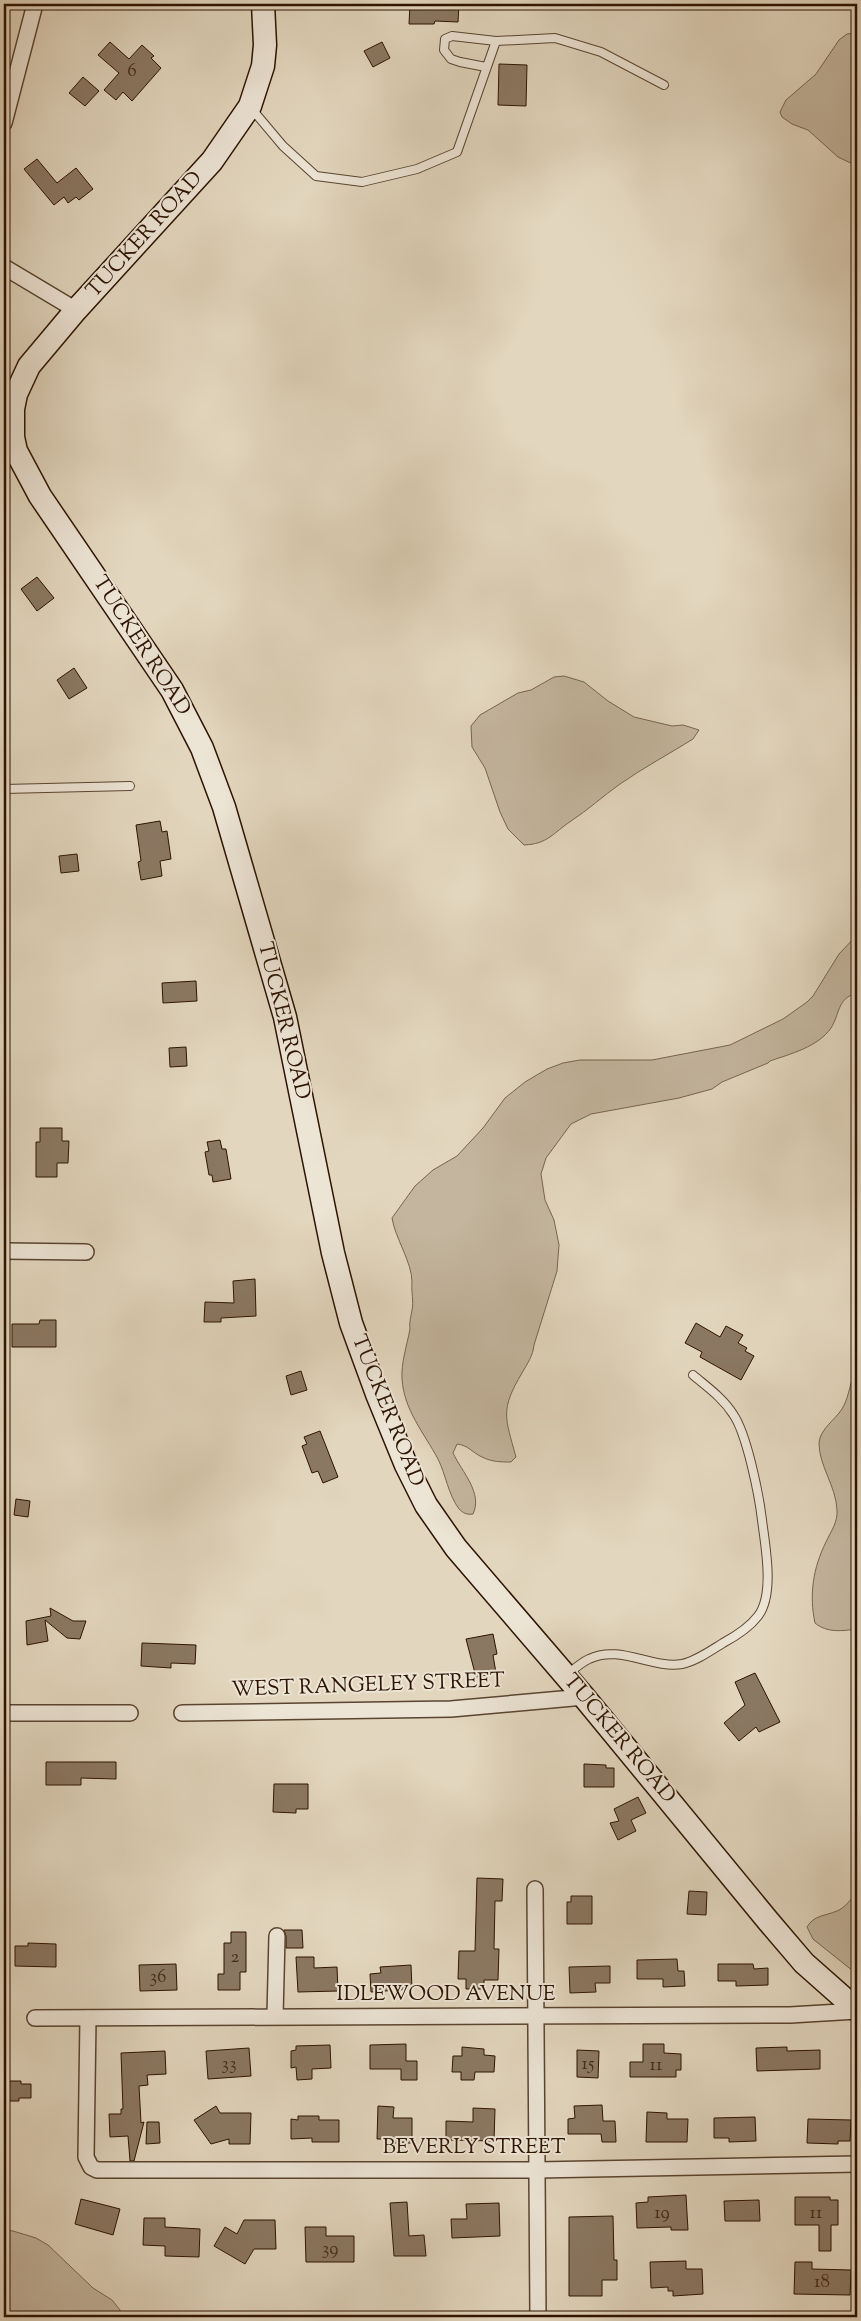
<svg xmlns="http://www.w3.org/2000/svg" width="861" height="2321" viewBox="0 0 861 2321" font-family="'Sorts Mill Goudy',serif">
  <style>
    .green { fill: #c3b59e; stroke: #78644f }
    .building { fill: #8b7863; stroke: #2d1300 }
    .lines { fill: none; stroke-linecap: round; stroke-linejoin: round }
    .lane-casing { stroke: #5a4430; stroke-width: 10 }
    .street-casing { stroke: #5a4430; stroke-width: 18 }
    .secondary-casing { stroke: #2d1300; stroke-width: 25 }
    .lane { stroke: #ece4d5; stroke-width: 8 }
    .street { stroke: #ece4d5; stroke-width: 15 }
    .secondary { stroke: #ece4d5; stroke-width: 22 }
    .labels { text-anchor: middle; dominant-baseline: central; stroke-width: 4; stroke-linejoin: round; paint-order: stroke }
    .number-label { font-size: 19px; fill: #442c19 }
    .street-label { font-size: 21px; fill: #2d1300; stroke: #ece4d5 }
  </style>
  <rect width="100%" height="100%" fill="#e2d6be"/>
  <filter id="stains"><feTurbulence type="fractalNoise" baseFrequency=".004" numOctaves="4"/><feColorMatrix values="0 0 0 0 .2 0 0 0 0 .09 0 0 0 0 .02 0 0 0 .5 -.17"/></filter>
  <radialGradient id="worn" r=".72"><stop offset=".6" stop-color="#630" stop-opacity="0"/><stop offset="1" stop-color="#630" stop-opacity=".3"/></radialGradient>
  <g class="green">
    <path d="M857 33V166L838 157 808 130 792 124 782 117 780 112 786 100 816 74 839 40 847 34Z"/>
    <path d="M564 676 584 682 608 701 634 717 672 726 683 725 699 730 693 739C669 754 643 768 620 784 603 796 588 810 571 821 553 833 548 844 524 845L508 829 500 812 485 768 472 747 471 726 480 715 518 693 531 690 554 677Z"/>
    <path d="M857 935V993C837 998 840 1014 831 1028 818 1047 790 1054 770 1061L768 1063 722 1082 712 1089 679 1098 591 1114 571 1124 546 1158 541 1174 545 1200 554 1220 559 1245 557 1271 534 1345C533 1356 527 1364 522 1373 500 1410 505 1417 516 1457L511 1462C501 1462 492 1462 482 1457 473 1453 468 1445 457 1444L453 1453C462 1472 483 1493 473 1514 467 1515 463 1513 459 1509 448 1494 446 1475 438 1459 424 1433 404 1410 402 1379 401 1363 407 1345 410 1329 409 1322 411 1317 412 1310 414 1302 411 1291 412 1282 412 1262 395 1238 392 1218L415 1186 433 1170 457 1156 483 1128 505 1098 525 1082 547 1069 563 1063 580 1060H652L730 1045 783 1019 807 1002 813 996 839 954Z"/>
    <path d="M857 1366V1629C842 1631 827 1633 815 1623 809 1595 813 1568 826 1542 831 1531 838 1522 837 1510 836 1486 819 1466 819 1443 820 1429 835 1420 842 1409 850 1396 850 1379 857 1366Z"/>
    <path d="M857 1892V1978L853 1971 813 1939 807 1927C814 1915 825 1916 837 1911 845 1908 852 1898 857 1892Z"/>
    <path d="M4 2230 13 2231 36 2238 48 2245 93 2288 112 2300 120 2310 122 2317H4Z"/>
  </g>
  <g class="building">
    <path d="M410 4H459L458 22 435 21 434 24H409Z"/>
    <path d="M110 42 129 59 142 45 154 56 151 58 161 68 132 101 123 92 116 100 104 90 119 73 98 55Z"/>
    <path d="M382 42 390 58 373 67 364 51Z"/>
    <path d="M499 64 527 65 526 106 498 105Z"/>
    <path d="M83 77 99 91 85 106 69 93Z"/>
    <path d="M37 159 57 183 76 168 93 189 79 200 76 197 68 203 64 197 54 205 24 169Z"/>
    <path d="M37 577 54 598 37 611 21 589Z"/>
    <path d="M74 668 87 688 69 699 57 680Z"/>
    <path d="M160 821 162 832 167 831 171 859 160 861 162 876 141 880 138 862 141 861 136 825Z"/>
    <path d="M77 854 79 871 61 873 59 856Z"/>
    <path d="M196 981 197 1001 163 1003 162 983Z"/>
    <path d="M186 1047 187 1066 170 1067 169 1048Z"/>
    <path d="M40 1128H62V1141H69L68 1163H57V1177H36V1142H40Z"/>
    <path d="M220 1140 222 1149H226L231 1179 213 1182 212 1175H209L205 1152 209 1151 207 1142Z"/>
    <path d="M255 1279 256 1316 221 1318V1322H204L205 1302 234 1303 233 1281Z"/>
    <path d="M40 1320H56V1347H12V1324H39Z"/>
    <path d="M696 1323 720 1337 726 1326 743 1335 738 1343 747 1348 745 1351 754 1356 741 1380 700 1357 702 1352 685 1343Z"/>
    <path d="M301 1371 307 1390 291 1395 286 1376Z"/>
    <path d="M320 1431 338 1477 323 1483 318 1471 312 1473 302 1446 307 1444 304 1437Z"/>
    <path d="M16 1499 30 1501 28 1517 14 1515Z"/>
    <path d="M50 1608 73 1621H86L80 1639 67 1638 45 1620 48 1641 27 1645 26 1621 51 1616Z"/>
    <path d="M493 1634 497 1654 493 1655 496 1673 476 1677 466 1639Z"/>
    <path d="M142 1643 196 1645 195 1664 171 1663V1668L141 1666Z"/>
    <path d="M755 1673 780 1722 759 1732 756 1727 739 1741 724 1723 745 1705 735 1682Z"/>
    <path d="M46 1762H116V1779L81 1778V1785H46Z"/>
    <path d="M584 1764 606 1765V1768H614V1787H584Z"/>
    <path d="M274 1784H308V1809H296V1813L273 1812Z"/>
    <path d="M638 1797 646 1813 631 1820 636 1831 618 1840 610 1823 619 1821 614 1809Z"/>
    <path d="M477 1878 503 1879 502 1901H495L494 1949H499L498 1980H484V1989H466V1979H458L459 1951H475Z"/>
    <path d="M689 1891 707 1892 706 1915 687 1914Z"/>
    <path d="M571 1896H592V1924H567V1902H571Z"/>
    <path d="M284 1930H302L303 1948H286V1936Z"/>
    <path d="M231 1932H246V1972H240V1990H218V1974H224V1943H231Z"/>
    <path d="M28 1943 56 1944V1967L15 1966V1946H28Z"/>
    <path d="M296 1957H314V1968L337 1967 338 1991 298 1992Z"/>
    <path d="M677 1959 678 1971H684L685 1986 663 1987V1979H637V1960Z"/>
    <path d="M176 1964 177 1990 140 1991 139 1965Z"/>
    <path d="M718 1964H753L754 1969 768 1968V1985L736 1986V1981H718Z"/>
    <path d="M411 1965 412 1989 371 1992 370 1974 381 1973 380 1967Z"/>
    <path d="M610 1966V1983H595L596 1992 570 1993 569 1967Z"/>
    <path d="M406 2044V2061H417V2080H401V2069H370V2045Z"/>
    <path d="M643 2044H664V2053L681 2054V2070H676V2077H630V2062H643Z"/>
    <path d="M330 2045 331 2068 312 2069V2079L297 2080 296 2067 291 2068V2051L296 2050V2046Z"/>
    <path d="M462 2047 484 2049V2055L495 2056 494 2072H475L474 2080H461V2072H452L453 2056H462Z"/>
    <path d="M787 2047V2051L820 2050V2069L757 2071 756 2048Z"/>
    <path d="M249 2048 251 2076 208 2079 206 2051Z"/>
    <path d="M577 2050 599 2051 598 2078 577 2077Z"/>
    <path d="M165 2051 166 2074 147 2075 148 2085 139 2086 141 2123 144 2122 134 2161H130L128 2136 110 2137 109 2114H121V2109H123L121 2053Z"/>
    <path d="M4 2081H21V2084H31V2098H19V2101H4Z"/>
    <path d="M602 2105 603 2121H615L616 2142H602L601 2134H568V2119L575 2118 574 2106Z"/>
    <path d="M216 2106 220 2113H251L250 2144H229V2139L211 2144 194 2120Z"/>
    <path d="M378 2106 394 2107 393 2118H412V2143H393V2139H377Z"/>
    <path d="M473 2108 495 2109 494 2141 446 2140V2121L473 2122Z"/>
    <path d="M647 2112 667 2113V2119H688L687 2142H646Z"/>
    <path d="M298 2116H319V2120H339V2142H312V2138L291 2139V2119L298 2120Z"/>
    <path d="M755 2117 756 2141 729 2142V2138H714V2118Z"/>
    <path d="M808 2119 851 2120 850 2141H838V2144L807 2143Z"/>
    <path d="M147 2122H159L160 2143 146 2144Z"/>
    <path d="M686 2195 688 2230H671V2227L637 2228 636 2203 648 2202V2197Z"/>
    <path d="M795 2197H830V2200H838V2225H831V2251H819V2225H795Z"/>
    <path d="M81 2199 120 2209 113 2235 75 2224Z"/>
    <path d="M759 2200 760 2221H725L724 2201Z"/>
    <path d="M407 2202 409 2236 424 2235 426 2256H394L390 2203Z"/>
    <path d="M499 2203 500 2236 452 2238 451 2219H467L466 2204Z"/>
    <path d="M613 2216 614 2260H617V2280H602V2296H569V2217Z"/>
    <path d="M144 2218H165V2227L200 2229 199 2257 165 2256V2246L143 2245Z"/>
    <path d="M244 2220H275L276 2249H254L245 2264 214 2246 225 2227 237 2234Z"/>
    <path d="M305 2227H326V2236H354V2262H306Z"/>
    <path d="M686 2261V2269H702L703 2294 673 2296V2291H668V2287L651 2288 650 2262Z"/>
    <path d="M795 2262H812V2269L851 2270 850 2295 794 2294Z"/>
  </g>
  <g class="lines">
    <defs>
      <g id="lane">
        <path d="M486 67 460 62 451 59 444 50 445 39 452 36 496 41 555 38 601 52 664 85"/>
        <path d="M251 108 283 146 316 176 362 182 417 169 457 152 496 41"/>
        <path d="M4 789 130 786"/>
        <path d="M568 1674C574 1669 582 1662 589 1659 620 1644 651 1669 682 1664 696 1661 710 1651 723 1643 736 1636 749 1628 758 1616 775 1594 765 1545 762 1520 759 1495 747 1434 733 1414 723 1398 707 1387 693 1375"/>
      </g>
      <g id="street">
        <path d="M4 123 35 4"/>
        <path d="M4 267 76 310"/>
        <path d="M4 1251 86 1252"/>
        <path d="M4 1713H130"/>
        <path d="M182 1713 451 1709 584 1697"/>
        <path d="M535 1889 538 2317"/>
        <path d="M275 2016 277 1936"/>
        <path d="M35 2018 790 2015 857 2011"/>
        <path d="M88 2018 86 2157 91 2167 97 2170H537L857 2164"/>
      </g>
      <path id="secondary" d="M263 4 265 45 263 66 250 106 212 161 76 310 29 366 16 394 13 409V437L16 451 40 496 172 690 202 748 224 807 285 1017 333 1253 351 1323 377 1394 406 1465 426 1505 456 1548 584 1697 769 1922 804 1963 857 2010"/>
    </defs>
    <use href="#lane" class="lane-casing"/>
    <use href="#street" class="street-casing"/>
    <use href="#secondary" class="secondary-casing"/>
    <use href="#lane" class="lane"/>
    <use href="#street" class="street"/>
    <use href="#secondary" class="secondary"/>
  </g>
  <g class="labels">
    <g class="number-label">
      <text x="132" y="71">6</text>
      <text x="235" y="1957">2</text>
      <text x="158" y="1977">36</text>
      <text x="229" y="2064">33</text>
      <text x="588" y="2064">15</text>
      <text x="656" y="2065">11</text>
      <text x="662" y="2213">19</text>
      <text x="816" y="2213">11</text>
      <text x="330" y="2249">39</text>
      <text x="822" y="2282">18</text>
    </g>
    <g class="street-label">
      <text transform="translate(145 235) rotate(-48)">TUCKER ROAD</text>
      <text transform="translate(141 646) rotate(57)">TUCKER ROAD</text>
      <text transform="translate(283 1021) rotate(76)">TUCKER ROAD</text>
      <text transform="translate(387 1411) rotate(68)">TUCKER ROAD</text>
      <text transform="translate(368 1686) rotate(-2)">WEST RANGELEY STREET</text>
      <text transform="translate(619 1739) rotate(50)">TUCKER ROAD</text>
      <text x="446" y="1995">IDLEWOOD AVENUE</text>
      <text x="474" y="2148">BEVERLY STREET</text>
    </g>
  </g>
  <rect width="861" height="2321" fill="none" stroke="#e2d6be" stroke-width="20"/>
  <rect x="5" y="5" width="851" height="2311" fill="none" stroke="#2d1300" stroke-width="2.5"/>
  <rect x="10" y="10" width="841" height="2301" fill="none" stroke="#2d1300"/>
  <rect width="100%" height="100%" filter="url(#stains)"/>
  <rect width="100%" height="100%" fill="url(#worn)"/>
</svg>
